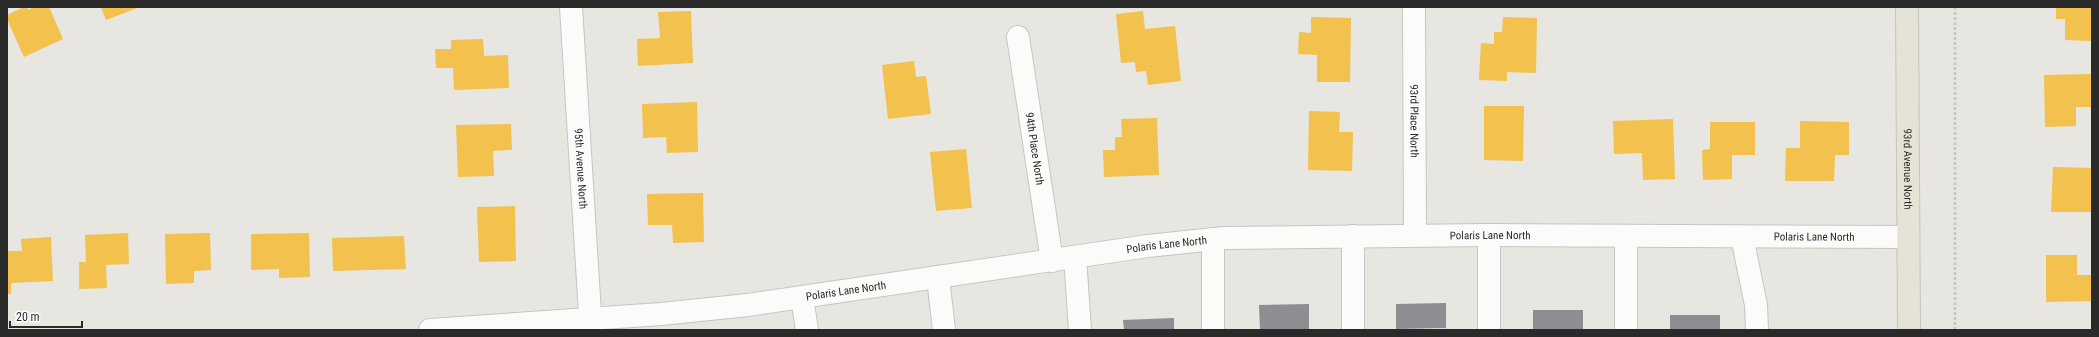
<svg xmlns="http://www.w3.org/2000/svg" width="2099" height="337" viewBox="0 0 2099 337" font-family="'Roboto Condensed',sans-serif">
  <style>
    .homes { fill: #f2c14e }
    .industry { fill: #8d8d92 }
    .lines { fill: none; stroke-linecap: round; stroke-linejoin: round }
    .minor-casing { stroke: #c6c5c5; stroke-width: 24 }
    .major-casing { stroke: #c4c4c2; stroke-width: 24 }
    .path { stroke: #c5c5c4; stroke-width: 2.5; stroke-dasharray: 3 2; stroke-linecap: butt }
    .minor { stroke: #fcfbfa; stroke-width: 22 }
    .major { stroke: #e5e3d5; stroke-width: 22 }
    .labels { text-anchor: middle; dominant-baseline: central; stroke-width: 4; stroke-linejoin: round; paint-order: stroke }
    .street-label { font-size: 11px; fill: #2a2a2a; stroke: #fff }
  </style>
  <rect width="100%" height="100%" fill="#e8e6e1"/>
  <g class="homes">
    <path d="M24 7H27L28 10 34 7H49L63 39 24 57 7 19V15Z"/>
    <path d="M101 7H140L106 20Z"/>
    <path d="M2056 7H2092L2091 41 2065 40V19H2056Z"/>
    <path d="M691 11 693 63 638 66 637 39 660 38 658 12Z"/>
    <path d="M1143 11 1145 29 1175 26 1181 81 1148 85 1146 71 1136 72 1135 62 1121 63 1116 14Z"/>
    <path d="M1311 17 1351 18 1350 82H1317V55L1298 54 1299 32 1311 33Z"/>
    <path d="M1503 17 1537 18 1536 73 1507 72V81L1479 80 1481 43 1494 44V32H1502Z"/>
    <path d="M483 39 484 56 508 55 509 88 454 90 453 68H436L435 49H451V40Z"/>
    <path d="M914 61 916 77 926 76 931 114 888 119 882 65Z"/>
    <path d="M2092 74V107H2076V126L2045 127 2044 75Z"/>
    <path d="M697 102 698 152 667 153 666 137 643 138 642 104Z"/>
    <path d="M1484 106H1524L1523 161 1484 160Z"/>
    <path d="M1309 111 1340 112 1339 132H1353L1352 171 1308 170Z"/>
    <path d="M1157 118 1159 175 1104 177 1103 150H1115V137H1122L1121 119Z"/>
    <path d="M1673 119 1675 179 1643 180 1642 153 1614 154 1613 121Z"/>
    <path d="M1800 121 1849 122V155H1835L1834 181H1785L1786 148H1800Z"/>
    <path d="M1710 122H1755V155H1732V179L1703 180 1702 150 1710 149Z"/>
    <path d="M511 124 512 150 493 151 494 176 458 177 456 125Z"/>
    <path d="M966 149 972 208 936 211 930 152Z"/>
    <path d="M2053 167 2092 168V212H2051Z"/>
    <path d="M703 193 704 242 673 243 672 225H648L647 194Z"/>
    <path d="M515 206 516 261 479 262 477 207Z"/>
    <path d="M128 233 129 264 106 265 107 288 79 289V262H86L85 235Z"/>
    <path d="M210 233 211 270 194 271V283L166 284 165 234Z"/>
    <path d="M309 233 310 277 279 278V269L251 270V234Z"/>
    <path d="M404 236 406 269 333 271 332 238Z"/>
    <path d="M51 237 53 281 11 283V294H7V251H22L21 239Z"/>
    <path d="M2046 255H2077V275H2092V301L2046 302Z"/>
  </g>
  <g class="industry">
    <path d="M1446 303V328L1396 329V304Z"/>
    <path d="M1309 304V329L1260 330 1259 305Z"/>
    <rect x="1533" y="310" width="50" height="20"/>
    <rect x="1670" y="315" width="50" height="15"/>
    <path d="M1174 318V330H1124L1123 320Z"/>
  </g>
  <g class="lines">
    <defs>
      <g id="minor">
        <path id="s1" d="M571 7 591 330"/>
        <path id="s2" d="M1414 7 1415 235"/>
        <path id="s3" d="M1018 37 1052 261"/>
        <path d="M1489 235V330"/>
        <path d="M1626 236V330"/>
        <path d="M1742 237 1756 305 1757 330"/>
        <path d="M1213 239V330"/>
        <path d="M1075 257 1080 330"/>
        <path d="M938 278 944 330"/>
        <path d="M802 298 807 330"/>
        <path id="s4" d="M430 330 661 314 748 305 1148 246 1224 238 1489 235 1908 237"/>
        <path d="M1353 330V236"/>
      </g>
      <g id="major">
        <path id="s5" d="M1907 7 1909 330"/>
      </g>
    </defs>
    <use href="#minor" class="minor-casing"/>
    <use href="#major" class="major-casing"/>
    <path class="path" d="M1955 7V330"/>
    <use href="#minor" class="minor"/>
    <use href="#major" class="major"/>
  </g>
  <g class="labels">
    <g class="street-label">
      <text stroke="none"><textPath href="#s2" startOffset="114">93rd Place North</textPath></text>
      <text stroke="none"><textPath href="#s3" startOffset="113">94th Place North</textPath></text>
      <text stroke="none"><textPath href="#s1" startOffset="162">95th Avenue North</textPath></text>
      <text stroke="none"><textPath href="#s5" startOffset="162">93rd Avenue North</textPath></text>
      <text stroke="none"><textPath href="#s4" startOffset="1066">Polaris Lane North</textPath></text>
      <text stroke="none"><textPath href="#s4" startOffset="1390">Polaris Lane North</textPath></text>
      <text stroke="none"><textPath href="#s4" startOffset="742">Polaris Lane North</textPath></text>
      <text stroke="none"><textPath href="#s4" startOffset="418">Polaris Lane North</textPath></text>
    </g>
  </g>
  <rect width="2099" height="337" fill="none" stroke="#2a2a2a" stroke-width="16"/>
  <path d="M10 321v6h72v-6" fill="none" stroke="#2a2a2a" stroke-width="2"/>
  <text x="16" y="321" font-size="12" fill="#2a2a2a" stroke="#ffffff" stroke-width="3" paint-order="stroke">20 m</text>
</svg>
